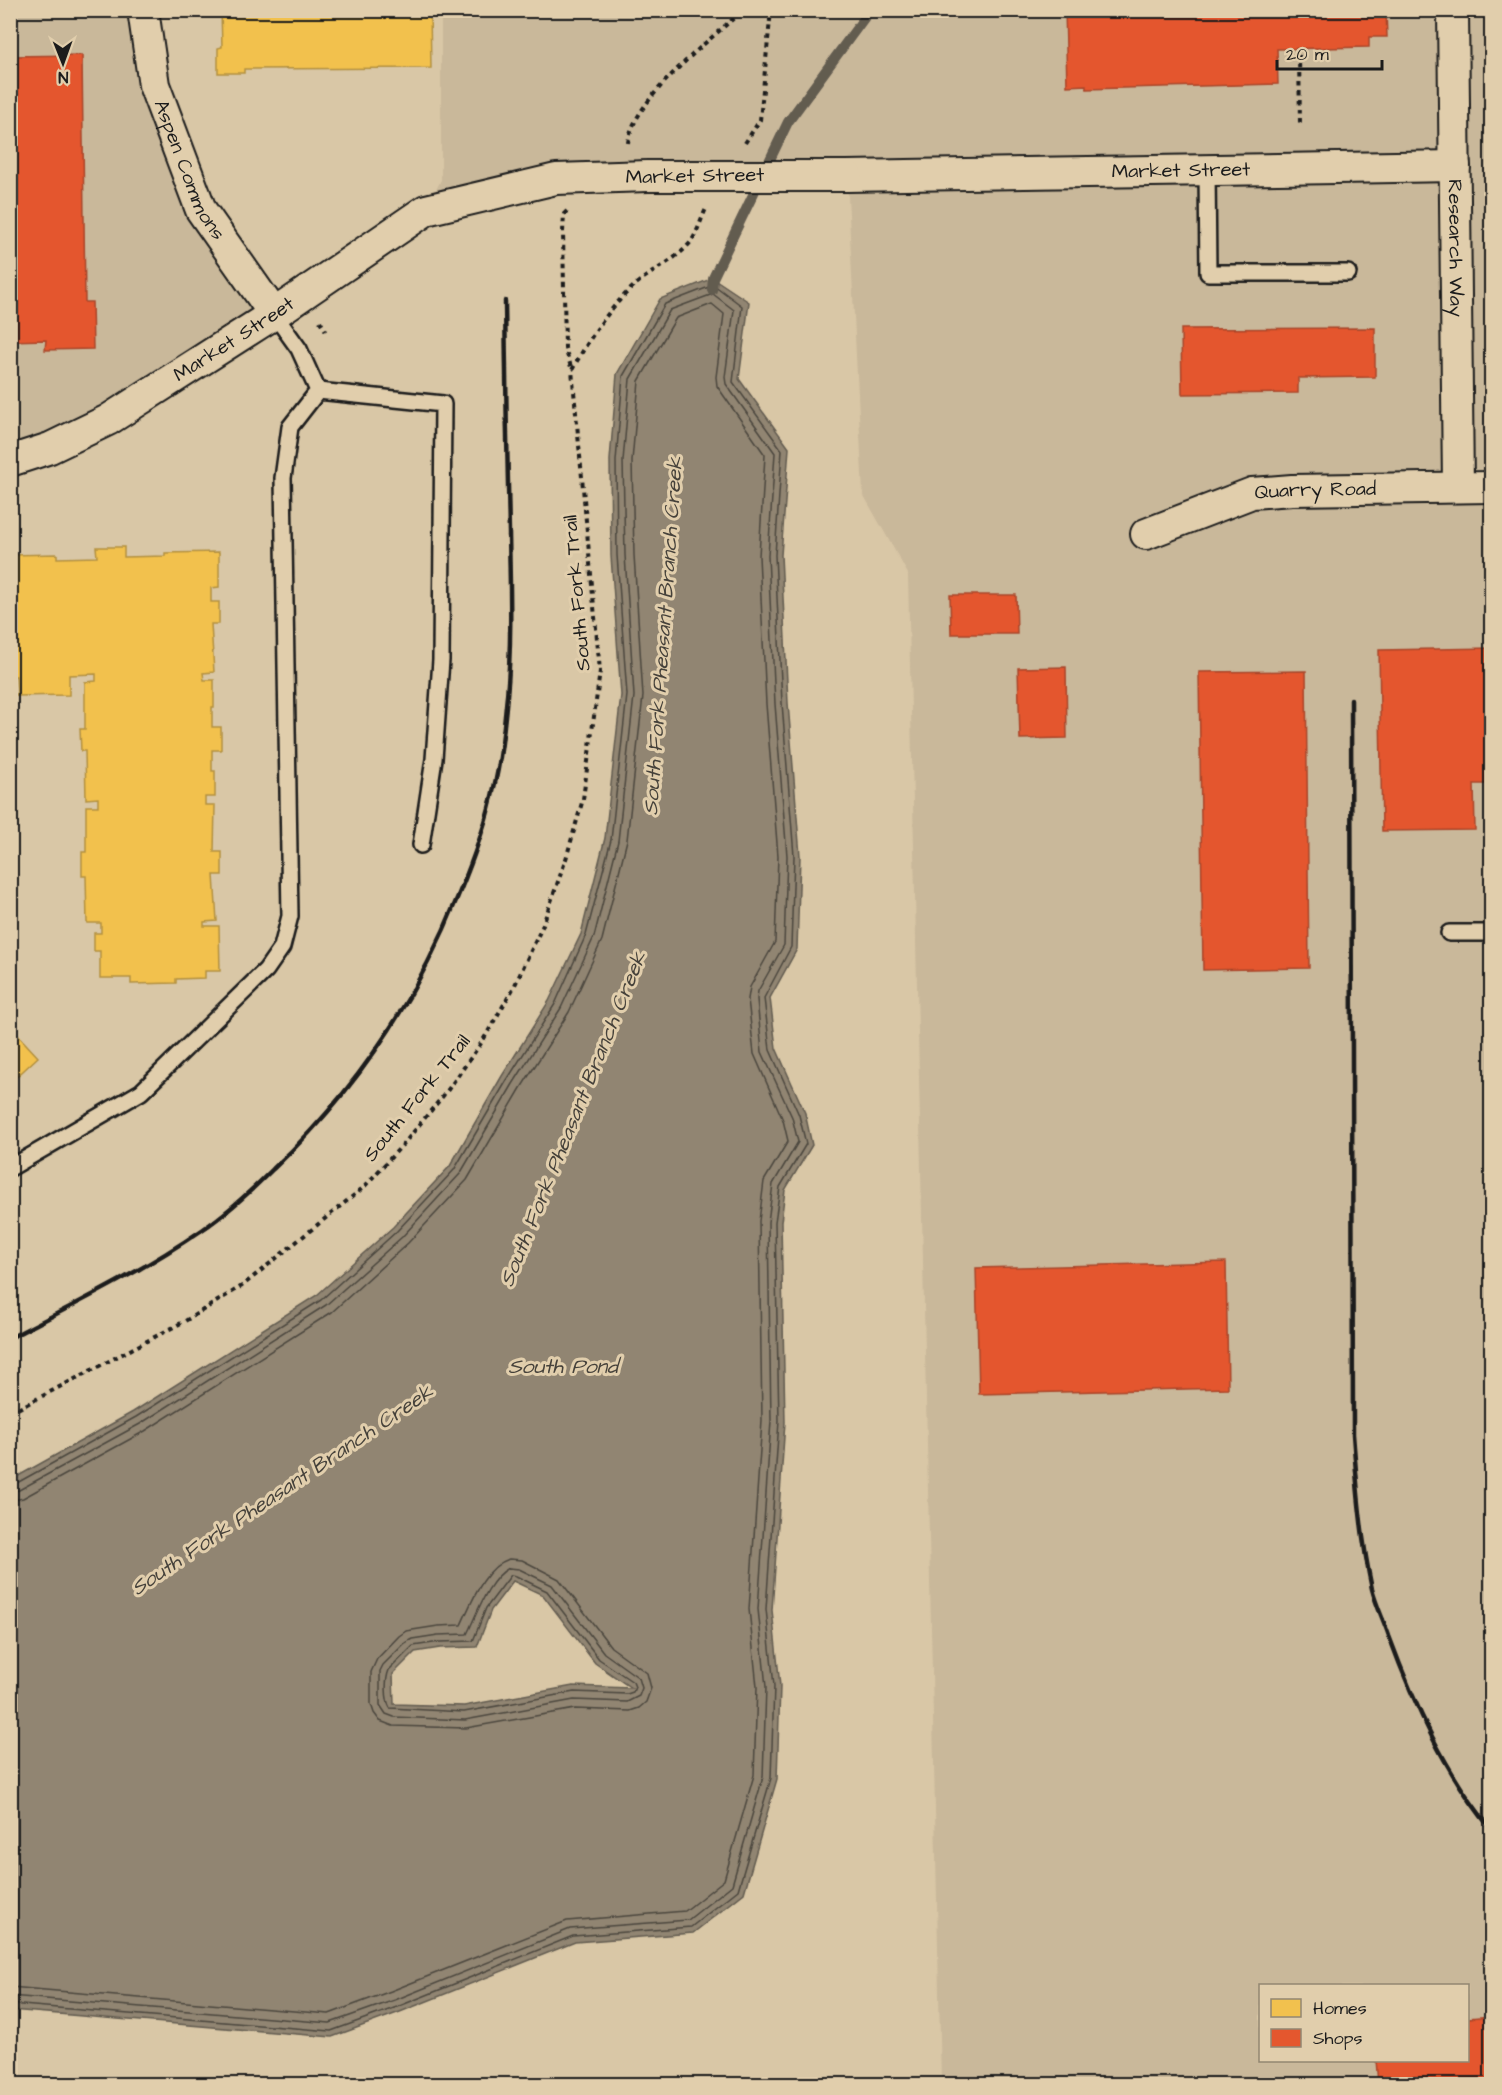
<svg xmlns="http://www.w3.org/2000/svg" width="1502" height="2095" viewBox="0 0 1502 2095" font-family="'Architects Daughter',sans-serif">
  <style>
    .built { fill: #c9b89a; fill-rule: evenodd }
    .water { fill: #918572; stroke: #625b50; stroke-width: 1.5; fill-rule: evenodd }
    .homes { fill: #f2c14e; stroke: #b2903f; stroke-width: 1.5 }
    .shops { fill: #e4572e; stroke: #a84529; stroke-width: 1.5 }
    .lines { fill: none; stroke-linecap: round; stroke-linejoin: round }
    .shore { stroke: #4b463e; stroke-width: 1.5 }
    .stream { stroke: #625b50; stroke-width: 10 }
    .service-casing { stroke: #1c1c1c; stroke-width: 20 }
    .minor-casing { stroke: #1c1c1c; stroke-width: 34 }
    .path { stroke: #1c1c1c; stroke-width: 4; stroke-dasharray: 4.5 4.5; stroke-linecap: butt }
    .service { stroke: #e1ceac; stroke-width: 15 }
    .minor { stroke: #e1ceac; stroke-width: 30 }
    .rail { stroke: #1c1c1c; stroke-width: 4.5 }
    .minor-bridge-casing { stroke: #1c1c1c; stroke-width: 34; stroke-linecap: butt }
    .minor-bridge { stroke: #e1ceac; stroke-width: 30 }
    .labels { text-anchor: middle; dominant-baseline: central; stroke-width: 6; stroke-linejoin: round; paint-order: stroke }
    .street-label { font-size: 20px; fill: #1c1c1c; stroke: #e1ceac }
    .water-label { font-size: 21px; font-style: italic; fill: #45413a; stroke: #e1ceac }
  </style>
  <rect width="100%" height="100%" fill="#d9c7a6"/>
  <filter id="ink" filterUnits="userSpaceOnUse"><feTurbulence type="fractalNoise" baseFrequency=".0167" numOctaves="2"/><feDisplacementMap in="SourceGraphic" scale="12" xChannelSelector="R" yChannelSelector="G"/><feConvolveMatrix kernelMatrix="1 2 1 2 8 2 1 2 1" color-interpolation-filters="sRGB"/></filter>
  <g filter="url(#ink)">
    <g class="built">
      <path d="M11 11H140L145 59 264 321 11 464Z"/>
      <path d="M441 11H1491V2084H941L908 574 863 494 847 176H648L426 210 441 180ZM1260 1986H1468V2060H1260Z"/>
    </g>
    <path class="water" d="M713 278 749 302 739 379 789 448 781 555 788 703 800 856 797 949 770 998 776 1048 805 1113 812 1145 785 1190 781 1222 785 1422 772 1610 780 1686 777 1779 744 1893 693 1933 575 1942 400 2012 332 2037 11 2010V1480L133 1412 317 1295 393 1227 450 1166 502 1076 549 1001 581 934 605 838 621 695 611 556 610 460 617 374 660 299ZM513 1581 543 1595 595 1663 631 1688 573 1686 464 1706 394 1704 393 1674 415 1652 440 1648 477 1647 491 1610Z"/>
    <g class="homes">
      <path d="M221 10H430L431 68 244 69V73H218V48L222 47Z"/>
      <path d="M96 547H124V557L165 556V553L219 552V587L211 588V602H219V624H211L214 672 203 673 204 680H214V707H212V727H221V750H212V771H215V797H205V805H215L214 852H222V875H214L217 921 204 922V926H219L220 971H205V978L176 979V983L131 984V978H100V951H94V933H101V923H87L86 876H82V852H86V806H98V798L86 799 85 751H81L80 729H85V682L96 681V674L69 675V695L17 696 16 676H12L10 600H12L10 555 57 554V558L97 557Z"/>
      <path d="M14 1031 38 1057 10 1083V1034Z"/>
    </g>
    <g class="shops">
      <path d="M1065 10H1386L1387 37H1369V47L1277 49 1278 84 1086 89V85L1067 86Z"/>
      <path d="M82 55 85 302H92L93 349 45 350 46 340 10 341V56Z"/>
      <path d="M1375 328V377L1298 378V393L1182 394 1181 329Z"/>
      <path d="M950 595H1016L1017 634H951Z"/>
      <path d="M1492 648V784H1474L1475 830 1382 831 1379 650Z"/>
      <path d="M1066 667 1067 738 1020 739 1018 668Z"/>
      <path d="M1306 671 1309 968 1203 970 1199 672Z"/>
      <path d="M1226 1262 1228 1388 979 1394 976 1268Z"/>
      <path d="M1492 2016V2084H1378L1376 2060H1468V2018Z"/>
    </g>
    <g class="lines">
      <g class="shore">
        <path d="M10 1484H15L136 1417 321 1300 397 1231 454 1170 507 1080 555 1004 586 935 611 840 627 695 617 555 616 461 623 376 665 304 714 285 742 306 733 382 782 450 775 555 782 703 794 856 791 947 764 998 770 1050 799 1115 806 1144 780 1187 775 1222 779 1421 766 1609 774 1686 771 1778 738 1890 691 1927 573 1936 397 2007 331 2031 10 2004"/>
        <path d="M10 1492 19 1490 140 1424 326 1305 402 1237 460 1174 513 1084 561 1008 594 937 618 841 634 696 625 555 623 461 630 379 670 310 713 294 734 310 725 377 726 384 775 453 768 556 775 704 787 856 784 945 758 991 757 999 762 1052 792 1117 798 1142 773 1184 768 1222 771 1421 758 1609 766 1687 763 1777 732 1885 688 1920 570 1929 395 2000 330 2023 10 1996"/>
        <path d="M10 1501 23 1498 145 1431 332 1312 408 1243 467 1180 521 1088 569 1012 602 940 627 840 643 696 634 555 632 461 639 381 676 318 712 304 724 314 716 377 717 386 765 455 759 556 766 704 778 856 775 942 750 987 748 999 754 1054 783 1120 788 1141 764 1181 759 1221 762 1421 749 1609 757 1687 754 1775 724 1880 685 1911 567 1921 391 1991 329 2014 10 1987"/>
        <path d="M509 1559 522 1560 559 1579 611 1647 647 1673 651 1688 646 1702 639 1708 630 1711 575 1709 466 1728 393 1726 380 1721 374 1713 371 1704V1672L377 1659 399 1636 406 1631 438 1626 461 1625C471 1604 484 1567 509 1559Z"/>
        <path d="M509 1568 519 1569 552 1585 604 1653 639 1678 642 1688 639 1696 627 1702 574 1700 465 1720 394 1717 386 1714 380 1705V1671L383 1665 405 1643 412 1639 438 1635 467 1634C477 1614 488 1579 509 1568Z"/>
        <path d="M511 1575 516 1576 547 1591 599 1659 633 1682 635 1687 633 1692 627 1694 574 1692 464 1712 390 1708C385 1699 385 1680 389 1670L413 1646 440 1642 473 1641 486 1608Z"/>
      </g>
      <path class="stream" d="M712 290 713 278 788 122 870 10"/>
      <defs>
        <g id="service">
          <path d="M1207 170 1208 273H1348"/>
          <path d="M318 391 443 404 441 660 434 759 421 845"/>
          <path d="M1449 933H1492"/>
          <path d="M10 1168 141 1092 266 970 282 947 290 916 283 478 290 427 318 391 299 349 274 314"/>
        </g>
        <g id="minor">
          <path id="s1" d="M143 10 154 85 201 210 274 314"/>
          <path id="s2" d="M1453 10 1458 487"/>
          <path id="s3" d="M847 176 1455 166"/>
          <path id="s4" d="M10 461 50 448 108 420 274 314 426 210 556 179 648 176"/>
          <path id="s5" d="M1146 534 1252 493 1292 490 1492 487"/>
        </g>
      </defs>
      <use href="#service" class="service-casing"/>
      <use href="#minor" class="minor-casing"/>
      <g class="path">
        <path d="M1299 55 1300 124"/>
        <path d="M628 143C633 99 710 40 743 10"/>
        <path d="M745 143 760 120 771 10"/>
        <path d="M567 211 564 214 563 232 565 348 572 370"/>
        <path d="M320 321 326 331"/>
        <path d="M10 1413 185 1321 242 1286 364 1187 406 1141 447 1091 482 1042 514 987 542 927 566 859 583 799 600 671 572 370C589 339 608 309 635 285 652 270 675 261 690 243 697 234 701 219 706 209"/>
      </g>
      <use href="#service" class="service"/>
      <use href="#minor" class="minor"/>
      <g class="rail">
        <path d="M1351 699 1353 1434C1357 1486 1361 1538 1372 1589 1376 1605 1384 1621 1389 1636 1414 1704 1445 1773 1492 1830"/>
        <path d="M10 1338C75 1304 141 1272 202 1230 227 1213 251 1191 273 1169 355 1092 416 1001 458 896 473 860 487 822 495 783 502 755 504 725 507 696 512 642 510 587 509 533 507 456 506 378 505 301"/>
      </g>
      <defs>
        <path id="minor-bridge" d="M648 176H847"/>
      </defs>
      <use href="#minor-bridge" class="minor-bridge-casing"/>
      <use href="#minor-bridge" class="minor-bridge"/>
    </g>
  </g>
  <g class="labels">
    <g class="street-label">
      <text stroke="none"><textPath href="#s1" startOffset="168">Aspen Commons</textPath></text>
      <text stroke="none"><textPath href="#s3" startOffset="334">Market Street</textPath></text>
      <text transform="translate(695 176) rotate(-1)">Market Street</text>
      <text stroke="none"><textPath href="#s2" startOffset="238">Research Way</textPath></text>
      <text stroke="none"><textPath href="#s4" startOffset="256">Market Street</textPath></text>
      <text stroke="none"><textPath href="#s5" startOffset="177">Quarry Road</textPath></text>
      <text transform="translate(577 593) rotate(-95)">South Fork Trail</text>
      <text transform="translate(417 1098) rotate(-51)">South Fork Trail</text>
    </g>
    <g class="water-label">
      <text transform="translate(663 636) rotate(-86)">South Fork Pheasant Branch Creek</text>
      <text transform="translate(573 1119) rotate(-68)">South Fork Pheasant Branch Creek</text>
      <text x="563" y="1366">South Pond</text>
      <text transform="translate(282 1490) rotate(-34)">South Fork Pheasant Branch Creek</text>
    </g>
  </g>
  <rect width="1502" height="2095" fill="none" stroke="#e1ceac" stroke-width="36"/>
  <rect x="18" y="18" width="1466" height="2059" fill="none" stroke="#1c1c1c" stroke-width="2" filter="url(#ink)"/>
  <rect x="1259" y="1984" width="210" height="78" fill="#e1ceac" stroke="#928772" stroke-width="1.5"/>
  <rect x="1271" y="1999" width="30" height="18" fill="#f2c14e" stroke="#928772" stroke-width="1.5"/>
  <text x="1313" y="2014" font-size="18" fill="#1c1c1c">Homes</text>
  <rect x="1271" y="2029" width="30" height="18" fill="#e4572e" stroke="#928772" stroke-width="1.5"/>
  <text x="1313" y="2044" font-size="18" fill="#1c1c1c">Shops</text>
  <g transform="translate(63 63) rotate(179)" stroke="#e1ceac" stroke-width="4.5" paint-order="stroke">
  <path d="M0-4.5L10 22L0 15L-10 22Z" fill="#1c1c1c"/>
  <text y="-9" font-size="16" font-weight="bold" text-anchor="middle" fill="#1c1c1c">N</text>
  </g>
  <path d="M1277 60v9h105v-9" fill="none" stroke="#1c1c1c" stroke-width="3"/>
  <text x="1286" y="60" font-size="18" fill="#1c1c1c" stroke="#e1ceac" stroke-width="4.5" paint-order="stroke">20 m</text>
</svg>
